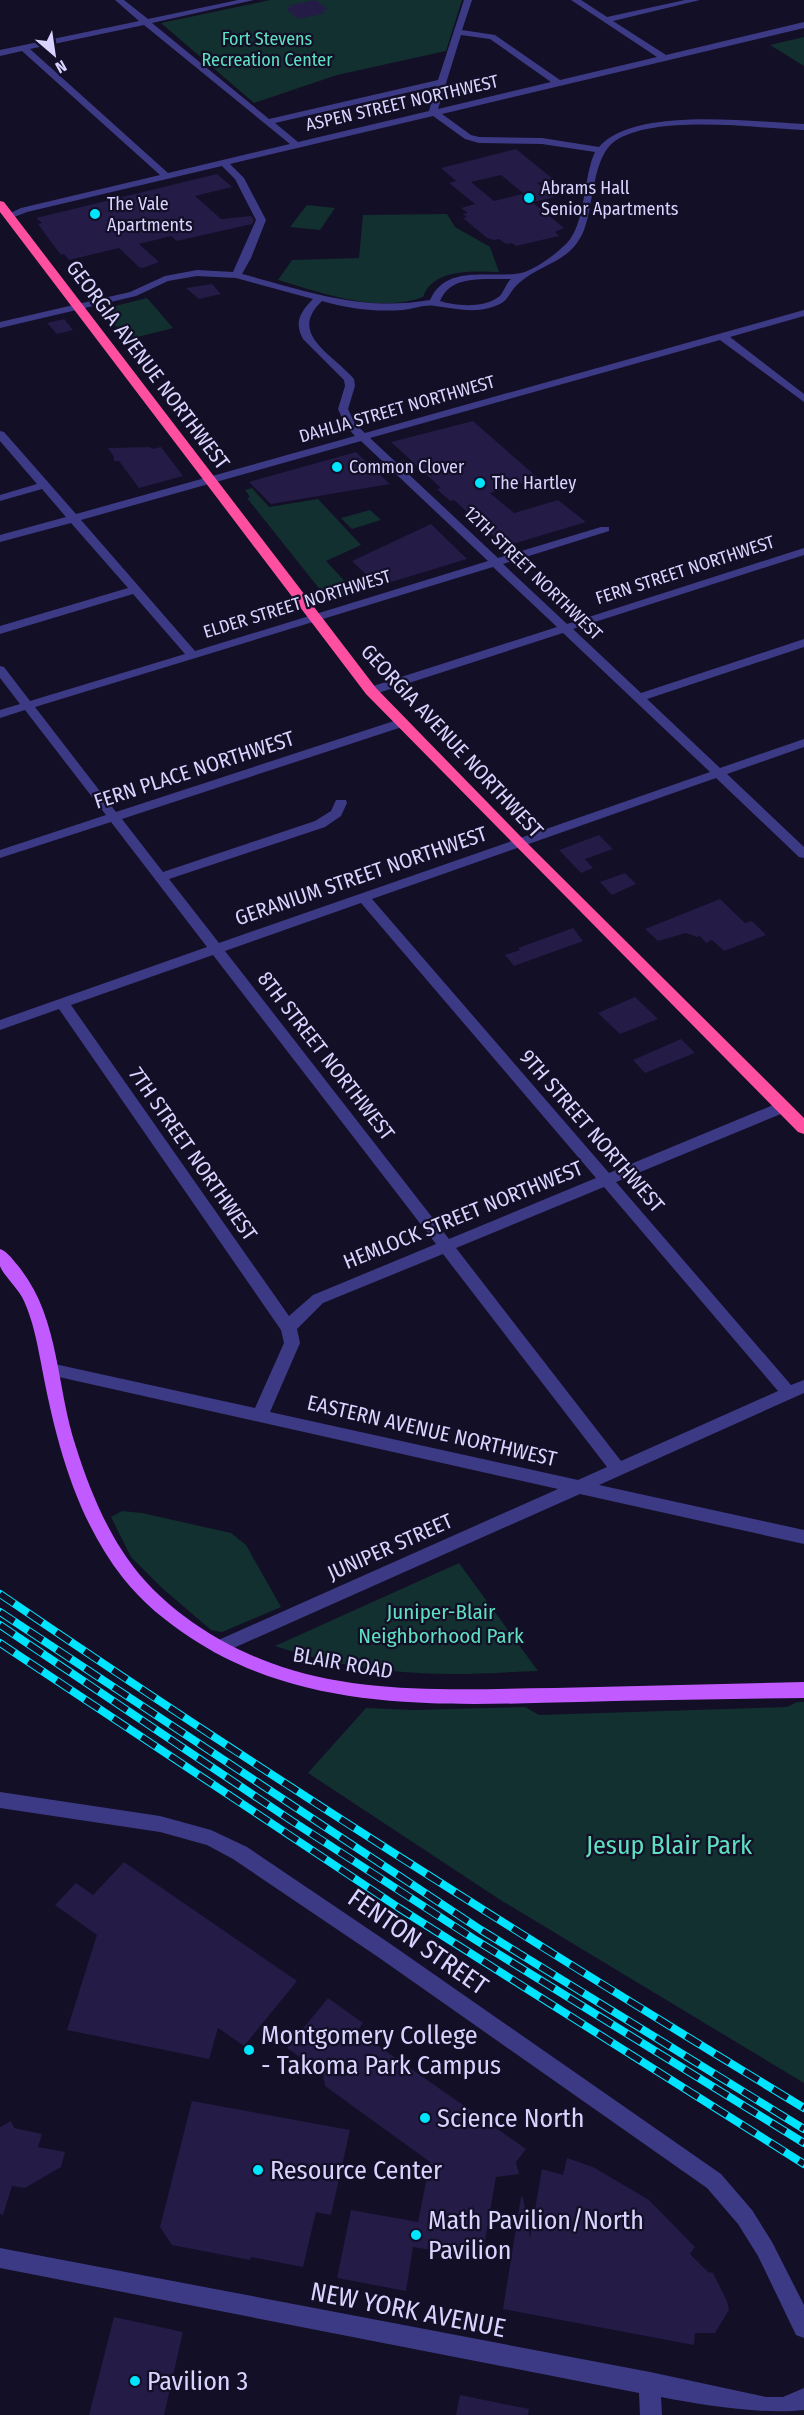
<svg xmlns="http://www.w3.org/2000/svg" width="804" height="2415" viewBox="0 0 804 2415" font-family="'Fira Sans Condensed',sans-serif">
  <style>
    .green { fill: #12302f }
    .building { fill: #241b47 }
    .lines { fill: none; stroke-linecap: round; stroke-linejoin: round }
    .minor { fill: #3d3a85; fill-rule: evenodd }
    .major { fill: #c25bff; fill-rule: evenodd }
    .highway { fill: #ff4fa3; fill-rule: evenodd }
    .rail-casing { stroke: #00e5ff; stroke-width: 8 }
    .rail { stroke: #130f26; stroke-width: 6; stroke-dasharray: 17; stroke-linecap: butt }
    .poi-dot { fill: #00e5ff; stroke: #130f26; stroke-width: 2 }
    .labels { text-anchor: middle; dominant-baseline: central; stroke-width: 4.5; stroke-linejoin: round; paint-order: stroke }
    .far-park-label { font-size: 18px; fill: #5fe0c0; stroke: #130f26 }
    .far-street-label { font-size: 18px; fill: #d9d4ff; stroke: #130f26 }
    .far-poi-label { font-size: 18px; fill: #d9d4ff; stroke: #130f26; text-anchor: start }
    .street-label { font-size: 21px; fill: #d9d4ff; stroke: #130f26 }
    .park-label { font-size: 21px; fill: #5fe0c0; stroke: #130f26 }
    .near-park-label { font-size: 26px; fill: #5fe0c0; stroke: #130f26 }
    .near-street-label { font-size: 26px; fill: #d9d4ff; stroke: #130f26 }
    .near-poi-label { font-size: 26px; fill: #d9d4ff; stroke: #130f26; text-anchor: start }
  </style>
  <rect width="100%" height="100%" fill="#130f26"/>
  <g class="green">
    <path d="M270 0H462L446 51 337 75 254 103 161 23Z"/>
    <path d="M804 37V66L770 45Z"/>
    <path d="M307 205 335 208 320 230 290 227Z"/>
    <path d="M447 214 455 227 490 247 499 272C474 271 433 268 423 297 377 314 323 293 278 280L292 260 359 258 363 215Z"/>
    <path d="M147 298 173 328 126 340 103 309Z"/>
    <path d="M252 488 269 507 318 499 361 545 326 561 352 589 351 594 329 601 247 498 250 497 245 490Z"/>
    <path d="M370 510 381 520 352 529 341 518Z"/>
    <path d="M122 1511 142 1513 231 1533 246 1545 281 1607 222 1632 211 1630 162 1588 131 1557 111 1517Z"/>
    <path d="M459 1563 538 1671C509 1672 480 1674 451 1674 391 1674 331 1665 275 1646Z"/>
    <path d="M797 1702H804V2083L499 1899 308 1773 366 1708 414 1710 525 1707 539 1715 787 1707Z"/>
  </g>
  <g class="building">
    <path d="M315 0 328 9 321 11 325 13 299 19 286 9 291 8 288 6Z"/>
    <path d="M516 149 553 179 537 183 555 197 534 202 501 175 471 182 494 201 522 194 564 228 555 232 559 236 516 246 512 243 506 244 499 239 494 240 487 238 463 218 467 217 463 214 468 213 461 208 475 204 449 183 456 181 441 168Z"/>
    <path d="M217 174 232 187 195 196 221 219 251 216 254 220 252 224 177 241 171 236 139 244 159 262 143 268 139 267 119 248 69 260 64 254 61 255 38 224 42 223 36 218Z"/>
    <path d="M212 284 221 294 199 299 186 288Z"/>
    <path d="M64 319 73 330 57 334 47 323Z"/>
    <path d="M473 421 538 478 490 493 514 513 558 500 586 522 516 543 499 541 454 500 450 501 437 489 441 488 391 442Z"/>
    <path d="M150 447 152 449 161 447 183 476 139 488 119 461H114V457L108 448Z"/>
    <path d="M356 452 390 484 271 504 249 482Z"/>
    <path d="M431 524 467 559 378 586 352 561Z"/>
    <path d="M599 835 613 849 585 859 593 868 581 873 559 850Z"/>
    <path d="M625 873 636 884 612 895 600 882Z"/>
    <path d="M720 899 745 923 752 921 766 935 724 951 712 940 706 943 700 936 697 937 686 933 658 941 645 929Z"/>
    <path d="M573 928 583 941 514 966 505 955 520 950 518 948Z"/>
    <path d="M635 997 658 1019 620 1034 598 1013Z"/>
    <path d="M681 1039 695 1053 645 1073 633 1060Z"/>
    <path d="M124 1862 297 1981 244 2046 218 2028 209 2059 67 2030 97 1935 55 1905 76 1883 93 1895Z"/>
    <path d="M328 1998 363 2023 357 2031 526 2149 516 2162 519 2174 496 2177 482 2258 413 2247 406 2291 337 2278 351 2210 418 2222 430 2162 325 2086 323 2074 287 2048Z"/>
    <path d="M192 2101 350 2130 331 2215 316 2212 303 2267 251 2257 250 2260 172 2245 160 2227Z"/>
    <path d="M11 2121 14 2128 42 2134 38 2147 65 2152 61 2167 25 2188 12 2186 3 2215 0 2214V2127Z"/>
    <path d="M567 2158 593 2167 649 2200 695 2247 690 2254 708 2272 713 2273 727 2301 729 2310 715 2333H695L694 2345 503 2309 521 2197H523L530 2238 542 2169 563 2175Z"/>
    <path d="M114 2317 183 2332 164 2415H89Z"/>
    <path d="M460 2395 529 2409 528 2415H456Z"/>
  </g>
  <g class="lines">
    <g class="minor">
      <path d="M115 0H124L148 19 238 0H254L152 23 269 119 438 80 464 0H472L462 30 495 35 560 80 657 57 571 0H581L607 17 685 0H700L613 21 666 55 804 22V28L442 114 471 135 479 137 542 138 599 147C634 106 754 122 804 124V130C755 128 656 114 615 141 592 157 594 205 584 230 571 263 541 263 519 283 506 295 511 302 489 308 471 313 452 308 435 306 425 304 413 309 403 310 376 312 349 309 322 301 287 334 333 354 354 379L355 386 348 409 355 424 365 433 804 310V316L730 337 804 394V402L720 340 370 438 498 558 601 527H609V531L503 564 567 624 804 548V555L573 629 641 693 804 639V647L647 699 720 768 804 739V747L727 774 804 847V858L799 857 716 778 372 899 609 1173 778 1103H788L790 1107 788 1111 616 1182 791 1385 804 1380V1393L599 1485 804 1530V1544L580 1494 220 1654 214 1652 211 1647 214 1642 558 1489 50 1375 44 1373 42 1369 44 1365 50 1363 255 1408 284 1343 281 1330 59 1009 0 1030V1020L207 947 111 822 0 858V850L106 815 25 710 0 718V710L20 704 0 678V666L4 667 30 701 185 654 133 594 0 634V626L128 588 71 523 0 542V535L66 517 42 489 0 501V495L37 484 0 441V431L4 432 76 514 355 436 345 425 338 409 345 386 344 380 303 339C294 323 300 312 313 299L236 278 197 276 168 281 136 296 0 328V322L130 292 165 276 197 270 233 272 256 220 235 179 222 166 27 212 9 219 4 216 21 208 160 175 22 51 0 56V50L139 21ZM144 25 290 144 168 173 30 49ZM461 35 490 39 551 82 438 109ZM436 86 429 111 298 142 275 123ZM433 116 465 139 479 143 542 144 595 152C583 177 586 223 567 243 556 254 535 270 521 273 489 279 447 263 430 300 361 312 307 291 242 274L251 258 266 220 244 178 230 164ZM484 279H511C505 284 504 294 497 298 483 308 455 306 440 301 448 282 465 280 484 279ZM361 441 488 561 195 651 81 520ZM493 567 557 627 367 688V694H375L563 633 710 772 219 943 169 879 325 827 341 816 347 803 346 800H336L331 811 315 821 163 872 122 819 405 726V720H397L116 812 35 707ZM361 903 596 1178 449 1239 225 951ZM213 955 436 1244 313 1295 289 1316 71 1005ZM604 1187 778 1391 621 1461 456 1248ZM443 1254 607 1467 578 1480 270 1412 300 1343 297 1329 323 1303Z"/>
      <path d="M0 1792 160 1816 211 1830 247 1847 392 1945 721 2174 752 2210 772 2242 804 2305V2338L796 2335 758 2256 738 2224 707 2188 378 1957 233 1859 207 1845 160 1832 0 1808Z"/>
      <path d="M0 2248 650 2372 766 2397H783L804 2388V2410C764 2415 702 2405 661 2397L662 2415H640L639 2393 0 2268Z"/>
    </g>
    <path class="major" d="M0 1249C8 1252 13 1260 19 1267 60 1318 56 1387 76 1447 88 1485 104 1525 127 1558 160 1606 216 1643 271 1663 360 1696 461 1689 555 1688 638 1686 721 1684 804 1682V1698C729 1699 653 1700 578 1702 446 1705 306 1714 191 1638 165 1621 142 1602 123 1578 75 1517 55 1438 41 1363 37 1342 33 1321 24 1301 19 1289 3 1275 0 1266 0 1262 0 1254 0 1249Z"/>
    <path class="highway" d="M0 201 4 202 376 688 524 840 804 1118V1134L798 1132 366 694 0 212Z"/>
    <defs>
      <g id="rail">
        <path d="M0 1594C263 1773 532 1943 804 2108"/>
        <path d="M0 1612 481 1930 804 2129"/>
        <path d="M0 1625 292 1821 474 1939 804 2143"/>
        <path d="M0 1643 399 1908 804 2164"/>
      </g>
    </defs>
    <use href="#rail" class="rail-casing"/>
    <use href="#rail" class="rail"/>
  </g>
  <g class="poi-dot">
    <circle cx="529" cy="198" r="6"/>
    <circle cx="95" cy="214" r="6"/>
    <circle cx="337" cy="467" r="6"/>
    <circle cx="480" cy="483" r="6"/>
    <circle cx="249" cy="2050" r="6"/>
    <circle cx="425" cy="2118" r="6"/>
    <circle cx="258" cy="2170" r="6"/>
    <circle cx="416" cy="2235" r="6"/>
    <circle cx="135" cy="2381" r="6"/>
  </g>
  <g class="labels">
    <g class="far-park-label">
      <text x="267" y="39">Fort Stevens<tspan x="267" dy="21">Recreation Center</tspan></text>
    </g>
    <g class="far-street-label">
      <text transform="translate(402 103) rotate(-13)">ASPEN STREET NORTHWEST</text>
      <text transform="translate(397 409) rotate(-16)">DAHLIA STREET NORTHWEST</text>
      <text transform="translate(685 570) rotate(-18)">FERN STREET NORTHWEST</text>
      <text transform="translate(533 573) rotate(44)">12TH STREET NORTHWEST</text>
      <text transform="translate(297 604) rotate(-17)">ELDER STREET NORTHWEST</text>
    </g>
    <g class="far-poi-label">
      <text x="541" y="188">Abrams Hall<tspan x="541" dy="21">Senior Apartments</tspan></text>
      <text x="107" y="204">The Vale<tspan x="107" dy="21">Apartments</tspan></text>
      <text x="349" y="467">Common Clover</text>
      <text x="492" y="483">The Hartley</text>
    </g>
    <g class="street-label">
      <text transform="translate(148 365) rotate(53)">GEORGIA AVENUE NORTHWEST</text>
      <text transform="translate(452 741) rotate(47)">GEORGIA AVENUE NORTHWEST</text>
      <text transform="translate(194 770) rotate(-18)">FERN PLACE NORTHWEST</text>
      <text transform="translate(361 876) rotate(-19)">GERANIUM STREET NORTHWEST</text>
      <text transform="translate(326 1056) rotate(52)">8TH STREET NORTHWEST</text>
      <text transform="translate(592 1131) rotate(49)">9TH STREET NORTHWEST</text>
      <text transform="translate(193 1154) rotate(55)">7TH STREET NORTHWEST</text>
      <text transform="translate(463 1215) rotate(-22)">HEMLOCK STREET NORTHWEST</text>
      <text transform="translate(432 1431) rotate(13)">EASTERN AVENUE NORTHWEST</text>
      <text transform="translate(390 1547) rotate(-24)">JUNIPER STREET</text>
      <text transform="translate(343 1663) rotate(10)">BLAIR ROAD</text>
    </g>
    <g class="park-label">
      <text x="441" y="1612">Juniper-Blair<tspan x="441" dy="24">Neighborhood Park</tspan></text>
    </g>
    <g class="near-park-label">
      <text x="669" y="1845">Jesup Blair Park</text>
    </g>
    <g class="near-street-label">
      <text transform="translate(418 1942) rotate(35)">FENTON STREET</text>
      <text transform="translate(408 2310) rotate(11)">NEW YORK AVENUE</text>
    </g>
    <g class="near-poi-label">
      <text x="261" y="2035">Montgomery College<tspan x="261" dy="30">- Takoma Park Campus</tspan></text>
      <text x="437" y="2118">Science North</text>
      <text x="270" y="2170">Resource Center</text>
      <text x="428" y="2220">Math Pavilion/North<tspan x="428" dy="30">Pavilion</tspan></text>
      <text x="147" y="2381">Pavilion 3</text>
    </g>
  </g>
  <g transform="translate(54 54) rotate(151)" stroke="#130f26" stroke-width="4.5" paint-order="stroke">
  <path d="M0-4.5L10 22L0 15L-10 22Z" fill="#d9d4ff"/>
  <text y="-9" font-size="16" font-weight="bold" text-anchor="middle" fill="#d9d4ff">N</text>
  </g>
</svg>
